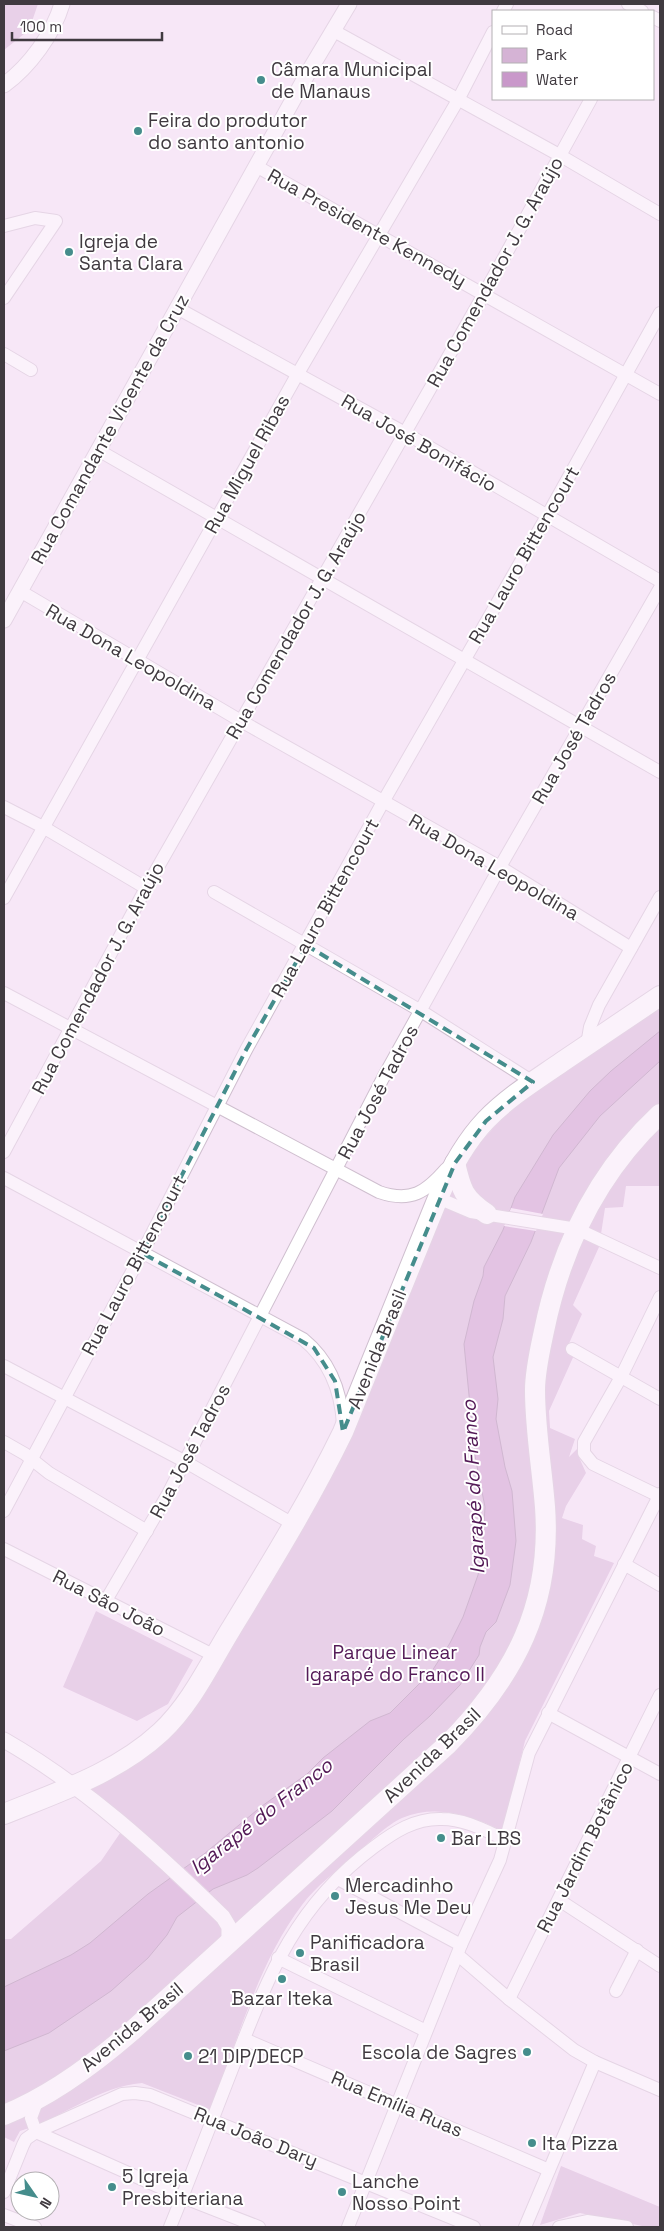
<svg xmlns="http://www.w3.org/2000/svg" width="664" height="2231" viewBox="0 0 664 2231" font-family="'Space Grotesk',sans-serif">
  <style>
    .green { fill: #d5b3d5 }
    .water { fill: #c998ca; stroke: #a07ca1 }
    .pier { fill: #f7e7f7 }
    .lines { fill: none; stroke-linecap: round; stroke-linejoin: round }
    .minor-casing { stroke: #cfbfcf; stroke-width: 14 }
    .tertiary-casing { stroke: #cfbfcf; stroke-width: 17 }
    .trunk-casing { stroke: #cfbfcf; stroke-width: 22 }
    .minor { stroke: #fff; stroke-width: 12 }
    .tertiary { stroke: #fff; stroke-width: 15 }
    .trunk { stroke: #fff; stroke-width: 20 }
    .marked { fill: none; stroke: #458d8c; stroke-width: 4; stroke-dasharray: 10 6; stroke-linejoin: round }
    .poi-dot { fill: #458d8c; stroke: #fff; stroke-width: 2 }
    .labels { text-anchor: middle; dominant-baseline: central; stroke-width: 4; stroke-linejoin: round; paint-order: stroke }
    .poi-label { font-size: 19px; fill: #403a40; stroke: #fff; text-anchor: start }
    .street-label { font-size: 19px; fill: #403a40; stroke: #fff }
    .park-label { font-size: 19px; fill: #551b58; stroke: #fff }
    .water-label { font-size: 20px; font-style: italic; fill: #531956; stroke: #fff }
  </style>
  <rect width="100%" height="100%" fill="#f7e7f7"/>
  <g class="green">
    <path d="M4 4H38L29 30 4 50Z"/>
    <path d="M660 1002V1186H626L623 1207 605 1208 599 1247 573 1305 582 1314 567 1348 575 1353 549 1411 550 1428 575 1439 569 1457 578 1448V1455L586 1473 566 1506 562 1518 583 1525 582 1539 596 1546 594 1556 614 1563 525 1741 516 1777 514 1795 503 1829 500 1830C470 1815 436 1804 402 1818 389 1823 365 1846 354 1856 337 1871 316 1886 302 1905 259 1961 236 2044 211 2110L142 2083C99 2086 61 2119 20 2131L14 2142 4 2137V1939H11L101 1861 127 1823 84 1787 144 1757 286 1548 442 1203 476 1147 529 1089Z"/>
    <path d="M96 1611 193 1660 168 1704 137 1721 63 1687Z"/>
    <path d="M561 2166 660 2207V2227H647L580 2213 540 2225Z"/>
  </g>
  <path class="water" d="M660 1031V1061L600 1116 559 1168 531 1242 505 1296 503 1319 493 1357 498 1399 496 1419 505 1467 512 1491 516 1541 510 1585 496 1622 486 1632 480 1647 479 1655 460 1685 430 1716 404 1739 332 1811 258 1868 247 1875 213 1889 177 1917 167 1935 148 1958 111 1991 49 2033 4 2051V1987L71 1955 90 1943 148 1894 204 1854 262 1806 307 1774 323 1758 370 1721 390 1713 432 1671 450 1643 463 1617 478 1575 482 1556 485 1507 475 1456 464 1344 474 1301 483 1276 484 1267 503 1230 515 1197 553 1135 590 1091 611 1071Z"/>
  <path class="pier" d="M511 1208 543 1214 536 1231 504 1226Z"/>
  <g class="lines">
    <defs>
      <g id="minor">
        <path d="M628 4 642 11"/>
        <path d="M503 11 507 4"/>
        <path d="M653 17 660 21"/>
        <path d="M334 31 561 156 660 214"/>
        <path d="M256 166 660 394"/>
        <path d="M4 226 35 218 56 221 4 298"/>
        <path d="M177 308 405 433 660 581"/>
        <path d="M4 354 31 370"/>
        <path d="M98 450 660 772"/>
        <path d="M20 591 241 721 500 867 631 948"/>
        <path d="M4 807 43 827 146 888"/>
        <path d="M214 892 421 1011 533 1082"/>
        <path d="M4 898 297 375 458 100 493 32"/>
        <path d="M4 993 379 1192C411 1203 426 1192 446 1169"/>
        <path d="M587 1045 590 1027 599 1005 660 897"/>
        <path d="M4 1152 146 888 484 294 591 99"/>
        <path d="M4 1178 303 1339C330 1361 341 1391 343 1424"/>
        <path d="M438 1198 471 1212 577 1229 660 1268"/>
        <path d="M572 1349 660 1399"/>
        <path d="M4 1366 184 1461 293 1524"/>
        <path d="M4 1442 25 1454 49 1473 147 1531"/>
        <path d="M659 1496 593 1464 584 1453V1442L621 1377 660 1297"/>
        <path d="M4 1511 142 1253 246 1050 383 802 547 516 660 313"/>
        <path d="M4 1549 215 1656"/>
        <path d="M624 1564 660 1585"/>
        <path d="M105 1602 168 1494 383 1078 500 867 660 588"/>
        <path d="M548 1713 660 1774"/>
        <path d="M338 1879 461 1945"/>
        <path d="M559 1900 660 1966"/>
        <path d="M458 1955 509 1999 574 2050 595 2062 660 2090"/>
        <path d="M278 1958 426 2031"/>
        <path d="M616 1991 637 1950"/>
        <path d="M509 1999 660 1695"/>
        <path d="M244 2039 549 2170"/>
        <path d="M36 2132 122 2094 135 2093 150 2095 474 2227"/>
        <path d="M36 2132 182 2197 259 2227"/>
        <path d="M4 2192 23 2145 26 2139 36 2132 31 2118 38 2099"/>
        <path d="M4 2215 35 2227"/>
        <path d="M170 2227C193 2171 214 2115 236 2059 270 1972 296 1905 374 1847 394 1832 415 1818 442 1819 465 1819 486 1831 506 1840"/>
        <path d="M348 2227 461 1945 500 1860 529 1753 660 1494"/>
        <path d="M525 2227 595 2062"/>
        <path d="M559 2227 587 2221 627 2227"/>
      </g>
      <g id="tertiary">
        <path d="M4 85C30 66 53 34 62 4"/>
        <path d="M4 620 309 71 349 4"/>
        <path d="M4 1740C86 1787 155 1851 223 1917L229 1927V1944"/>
      </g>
      <g id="trunk">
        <path d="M455 1163C461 1189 463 1198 487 1214"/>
        <path d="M4 1814C58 1792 117 1773 161 1732 191 1704 209 1665 231 1629 270 1565 310 1500 343 1432L438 1198C450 1170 465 1142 486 1120 508 1097 536 1080 562 1062 595 1040 627 1018 660 996"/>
        <path d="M4 2115C51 2096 94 2064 132 2031L448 1744C515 1676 552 1605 545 1507 542 1468 535 1430 535 1390 535 1371 540 1350 544 1331 561 1248 598 1172 660 1114"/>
      </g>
    </defs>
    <use href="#minor" class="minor-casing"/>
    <use href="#tertiary" class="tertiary-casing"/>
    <use href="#trunk" class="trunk-casing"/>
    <use href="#minor" class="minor"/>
    <use href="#tertiary" class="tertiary"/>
    <use href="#trunk" class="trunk"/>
  </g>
  <path d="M0 0H664V2231H0ZM306 945 533 1082 486 1121 455 1163 343 1432 335 1381 314 1348 142 1253 246 1050Z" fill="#f7e7f7" fill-opacity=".55" fill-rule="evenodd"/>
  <path class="marked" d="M306 945 533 1082 486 1121 455 1163 343 1432 335 1381 314 1348 142 1253 246 1050Z"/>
  <g class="poi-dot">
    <circle cx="261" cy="80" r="5"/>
    <circle cx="138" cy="131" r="5"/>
    <circle cx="69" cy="252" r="5"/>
    <circle cx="441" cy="1838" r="5"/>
    <circle cx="335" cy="1896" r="5"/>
    <circle cx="300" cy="1953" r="5"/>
    <circle cx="282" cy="1979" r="5"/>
    <circle cx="527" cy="2052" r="5"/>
    <circle cx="188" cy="2056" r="5"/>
    <circle cx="532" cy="2143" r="5"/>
    <circle cx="112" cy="2187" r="5"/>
    <circle cx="342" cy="2192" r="5"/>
  </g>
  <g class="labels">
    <g class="poi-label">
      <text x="271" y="69">Câmara Municipal<tspan x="271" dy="22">de Manaus</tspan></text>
      <text x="148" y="120">Feira do produtor<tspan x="148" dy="22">do santo antonio</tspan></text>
      <text x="79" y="241">Igreja de<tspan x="79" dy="22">Santa Clara</tspan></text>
      <text x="451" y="1838">Bar LBS</text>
      <text x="345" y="1885">Mercadinho<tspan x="345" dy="22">Jesus Me Deu</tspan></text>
      <text x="310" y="1942">Panificadora<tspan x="310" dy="22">Brasil</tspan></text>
      <text x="282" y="1998" text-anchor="middle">Bazar Iteka</text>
      <text x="517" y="2052" text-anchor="end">Escola de Sagres</text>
      <text x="198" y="2056">21 DIP/DECP</text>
      <text x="542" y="2143">Ita Pizza</text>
      <text x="122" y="2176">5 Igreja<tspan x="122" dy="22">Presbiteriana</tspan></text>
      <text x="352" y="2181">Lanche<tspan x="352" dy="22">Nosso Point</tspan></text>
    </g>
    <g class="street-label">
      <text transform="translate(367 228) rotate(29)">Rua Presidente Kennedy</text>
      <text transform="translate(495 272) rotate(-61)">Rua Comendador J. G. Araújo</text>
      <text transform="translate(110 429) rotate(-61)">Rua Comandante Vicente da Cruz</text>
      <text transform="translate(419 443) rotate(30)">Rua José Bonifácio</text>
      <text transform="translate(247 464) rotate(-61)">Rua Miguel Ribas</text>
      <text transform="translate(524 555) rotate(-60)">Rua Lauro Bittencourt</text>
      <text transform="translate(296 625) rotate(-60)">Rua Comendador J. G. Araújo</text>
      <text transform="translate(131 657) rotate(30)">Rua Dona Leopoldina</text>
      <text transform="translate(574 738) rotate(-60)">Rua José Tadros</text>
      <text transform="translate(494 867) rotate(30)">Rua Dona Leopoldina</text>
      <text transform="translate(325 908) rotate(-61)">Rua Lauro Bittencourt</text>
      <text transform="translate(98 978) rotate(-62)">Rua Comendador J. G. Araújo</text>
      <text transform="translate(378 1092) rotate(-62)">Rua José Tadros</text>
      <text transform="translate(134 1265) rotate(-62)">Rua Lauro Bittencourt</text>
      <text transform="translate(377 1349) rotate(-68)">Avenida Brasil</text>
      <text transform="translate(190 1451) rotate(-62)">Rua José Tadros</text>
      <text transform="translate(109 1603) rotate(27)">Rua São João</text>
      <text transform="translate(432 1755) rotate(-44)">Avenida Brasil</text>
      <text transform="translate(585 1847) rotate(-63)">Rua Jardim Botânico</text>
      <text transform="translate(132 2027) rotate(-40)">Avenida Brasil</text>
      <text transform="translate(397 2104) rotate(23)">Rua Emília Ruas</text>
      <text transform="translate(256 2137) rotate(22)">Rua João Dary</text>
    </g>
    <g class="park-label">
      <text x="395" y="1652">Parque Linear<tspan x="395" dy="22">Igarapé do Franco II</tspan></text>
    </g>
    <g class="water-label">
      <text transform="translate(473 1487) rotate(-93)">Igarapé do Franco</text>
      <text transform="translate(261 1816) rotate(-38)">Igarapé do Franco</text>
    </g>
  </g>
  <rect width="664" height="2231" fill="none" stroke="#403a40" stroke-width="10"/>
  <rect x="492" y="10" width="162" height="90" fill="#ffffff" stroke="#b3b0b3"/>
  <rect x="502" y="26" width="25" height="8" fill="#ffffff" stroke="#b3b0b3"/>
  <text x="536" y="35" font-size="15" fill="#403a40">Road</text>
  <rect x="502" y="48" width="25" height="15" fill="#d5b3d5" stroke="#b3b0b3"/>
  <text x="536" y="60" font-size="15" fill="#403a40">Park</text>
  <rect x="502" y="72" width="25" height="15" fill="#c998ca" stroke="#b3b0b3"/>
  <text x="536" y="85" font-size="15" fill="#403a40">Water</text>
  <g transform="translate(35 2196) rotate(124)"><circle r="24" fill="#ffffff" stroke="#b3b0b3"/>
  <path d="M0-4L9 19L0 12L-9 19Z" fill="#458d8c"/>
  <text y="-8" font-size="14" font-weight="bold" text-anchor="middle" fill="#403a40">N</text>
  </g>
  <path d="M12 32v8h150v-8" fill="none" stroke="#403a40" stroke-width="2.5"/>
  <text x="20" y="32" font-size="15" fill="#403a40" stroke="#ffffff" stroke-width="4" paint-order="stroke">100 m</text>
</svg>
